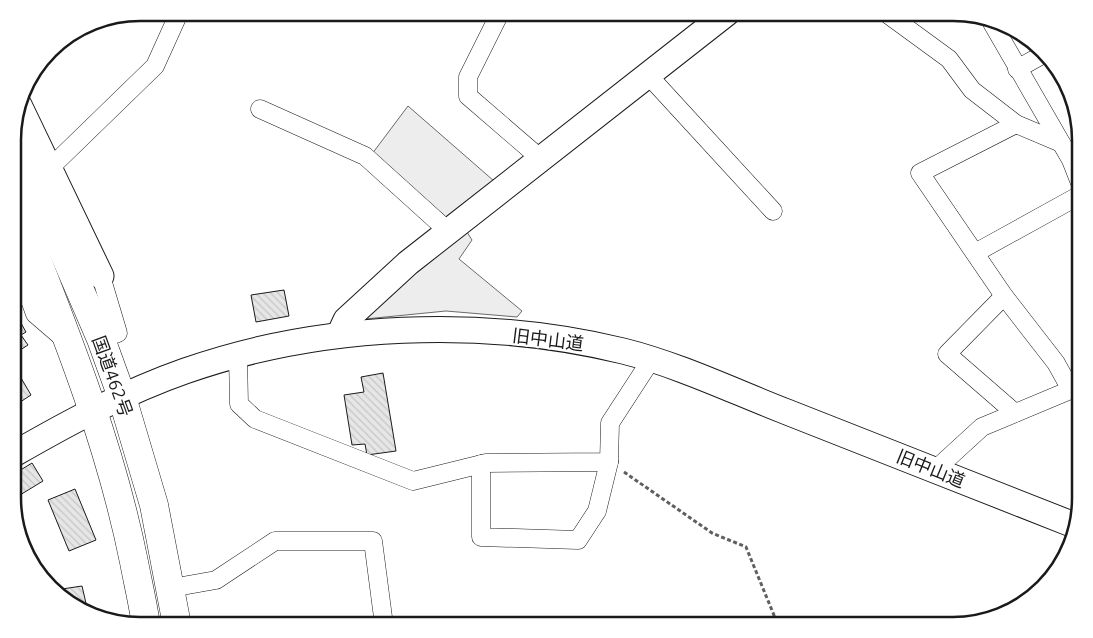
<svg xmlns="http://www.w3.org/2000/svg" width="1093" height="638" viewBox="0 0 1093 638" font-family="Ubuntu,'Noto Sans JP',sans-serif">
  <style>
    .parking { fill: #ededed; stroke: #6a6a6a }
    .building { fill: url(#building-back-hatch); stroke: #1a1a1a }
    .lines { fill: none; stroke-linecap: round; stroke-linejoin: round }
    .street-casing { stroke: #1a1a1a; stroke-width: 19 }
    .secondary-casing { stroke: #1a1a1a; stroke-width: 27 }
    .highway-casing { stroke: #1a1a1a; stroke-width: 29 }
    .path { stroke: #5f5f5f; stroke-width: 3; stroke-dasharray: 4 2.5; stroke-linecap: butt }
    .street { stroke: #fff; stroke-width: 18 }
    .secondary { stroke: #fff; stroke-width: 25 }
    .highway { stroke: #fff; stroke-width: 28 }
    .labels { text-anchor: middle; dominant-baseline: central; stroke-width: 4; stroke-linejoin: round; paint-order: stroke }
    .street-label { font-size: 18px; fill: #1a1a1a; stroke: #fff }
    .rim { fill: none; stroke: #1a1a1a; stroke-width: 2.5 }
  </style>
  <defs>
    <pattern id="building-back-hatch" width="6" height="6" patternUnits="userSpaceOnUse" patternTransform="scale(1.25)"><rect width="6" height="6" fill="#e6e6e6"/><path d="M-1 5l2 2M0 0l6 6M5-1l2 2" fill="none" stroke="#c5c5c5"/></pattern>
  </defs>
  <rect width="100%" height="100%" fill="#fff"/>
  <g class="parking">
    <path d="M408 106 494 181 446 217 372 154Z"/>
    <path d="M465 229 472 240 459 259 522 311 517 317 446 311 365 319 370 303Z"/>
  </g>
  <g class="building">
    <path d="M284 290 289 316 256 322 251 295Z"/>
    <path d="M18 318 26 332 21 335 28 345 14 354V321Z"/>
    <path d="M14 366 31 395 14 406Z"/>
    <path d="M383 373 396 451 367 455 365 444 352 445 344 395 364 392 361 377Z"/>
    <path d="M32 463 43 481 15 498 14 474Z"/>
    <path d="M75 489 96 540 69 551 48 500Z"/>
    <path d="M82 586 88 612 76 608 64 597 62 589Z"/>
  </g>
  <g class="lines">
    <defs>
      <g id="street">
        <path d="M500 13 468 77V96L541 159"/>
        <path d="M886 13 949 59 972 90 1016 124 1061 143"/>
        <path d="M992 23 1071 160 1080 183"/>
        <path d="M1017 69 1042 55"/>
        <path d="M648 75 773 211"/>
        <path d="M260 109 365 156 448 231"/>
        <path d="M1016 124 920 173 1004 296 1056 363 1071 390"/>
        <path d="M50 168 155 66 179 13"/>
        <path d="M975 253 1080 195"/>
        <path d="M14 256 35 314 64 339"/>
        <path d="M1004 296 947 354 1015 413"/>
        <path d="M101 339 118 333 101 276"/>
        <path d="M238 356 239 404 255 419 413 481 486 463 609 462 610 423 651 360"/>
        <path d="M481 464V537L578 540 597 511 609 462"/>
        <path d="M935 470 982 427 1080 386"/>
        <path d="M171 588 216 580 275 541H373L384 625"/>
      </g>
      <g id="secondary">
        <path d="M19 105 101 276"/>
        <path d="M339 335 346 320 408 263 727 13"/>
        <path d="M14 454C68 423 125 392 185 371 322 323 483 317 623 351 679 365 733 391 787 412 883 449 978 488 1074 525"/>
      </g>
      <g id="highway">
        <path d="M14 137 101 339 122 397 154 505 177 625"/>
        <path d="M14 201C60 319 109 437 134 562 138 583 143 604 146 625"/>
      </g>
    </defs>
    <use href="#street" class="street-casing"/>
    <use href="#secondary" class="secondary-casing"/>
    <use href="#highway" class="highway-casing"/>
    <path class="path" d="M624 472 712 533 746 547 778 625"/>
    <use href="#street" class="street"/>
    <use href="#secondary" class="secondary"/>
    <use href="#highway" class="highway"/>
  </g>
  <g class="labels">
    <g class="street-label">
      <text transform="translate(548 339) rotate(7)">旧中山道</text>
      <text transform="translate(113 376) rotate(70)">国道462号</text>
      <text transform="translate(931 468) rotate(22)">旧中山道</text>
    </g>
  </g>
  <path d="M0 0H1093V638H0ZM140 21H953A119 119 0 0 1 1072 140V498A119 119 0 0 1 953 617H140A119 119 0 0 1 21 498V140A119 119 0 0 1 140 21Z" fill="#fff" fill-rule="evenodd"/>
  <path class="rim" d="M140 21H953A119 119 0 0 1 1072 140V498A119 119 0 0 1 953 617H140A119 119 0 0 1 21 498V140A119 119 0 0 1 140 21Z"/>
</svg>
